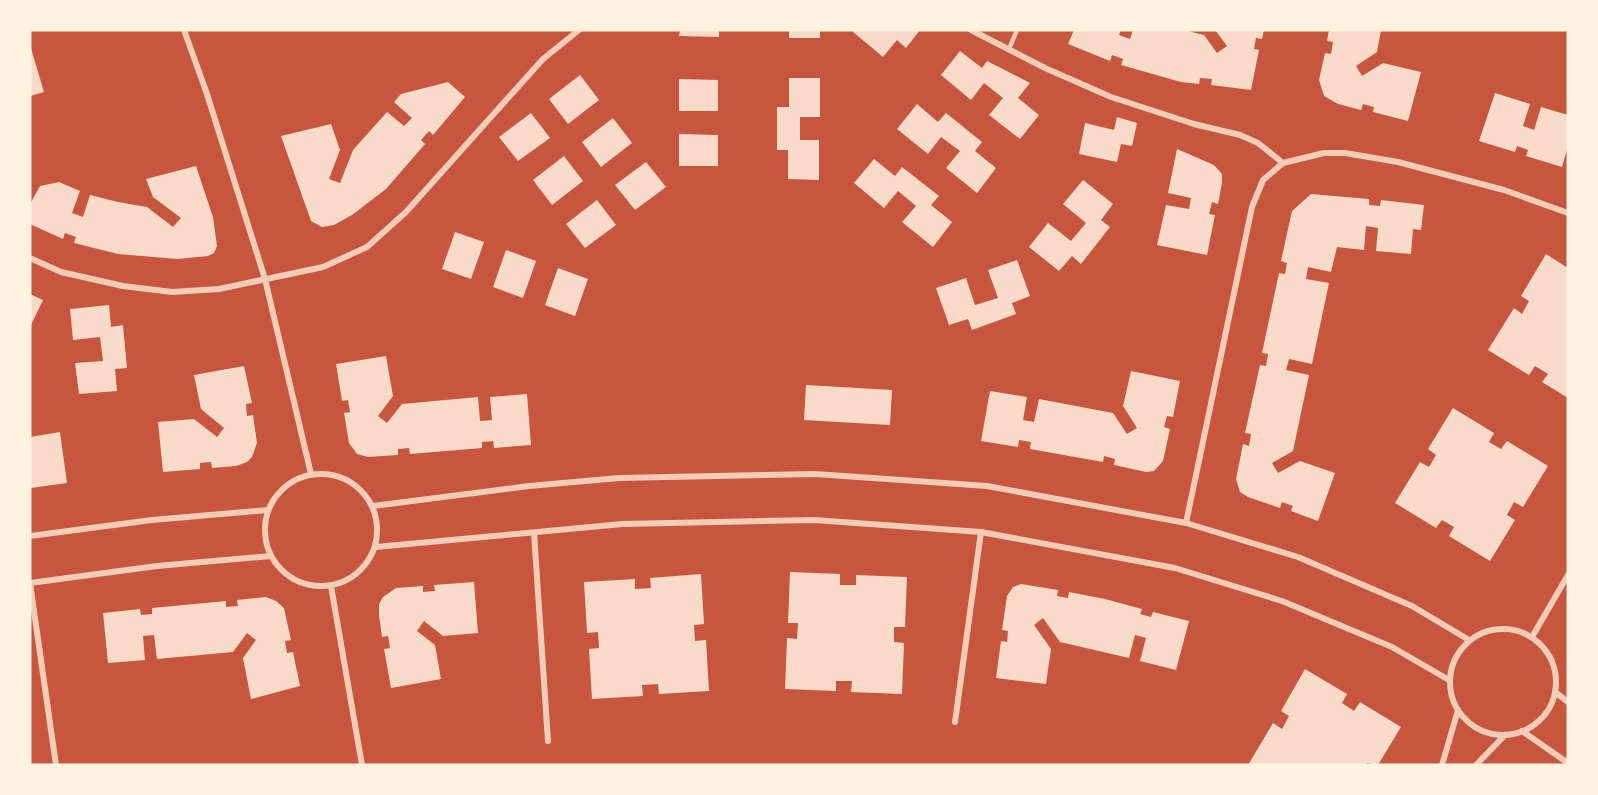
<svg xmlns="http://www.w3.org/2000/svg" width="1598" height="795" viewBox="0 0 1598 795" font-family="Raleway,sans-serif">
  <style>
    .building { fill: #f7dbc8 }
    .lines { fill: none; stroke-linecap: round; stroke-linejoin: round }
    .service { stroke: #f1ccb7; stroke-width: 4.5 }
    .minor { stroke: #f1ccb7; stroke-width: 6 }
  </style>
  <rect width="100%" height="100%" fill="#c8553d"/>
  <g class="building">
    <path d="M680 30H719V37L679 36Z"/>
    <rect x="789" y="30" width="31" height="8"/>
    <path d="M854 30H920L906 48 897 40 883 57 853 32Z"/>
    <path d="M1074 30H1121L1119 35 1130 39 1133 30H1184L1204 35 1217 53 1227 46 1215 30H1264L1262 39 1256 38 1254 49 1259 50 1251 90 1211 85 1212 79 1200 78 1199 84 1181 82 1121 65 1123 59 1112 55 1110 61 1068 44Z"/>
    <path d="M1329 30H1381L1377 52 1356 66 1362 76 1383 63 1421 72 1408 121 1373 112 1374 107 1363 104 1361 110 1338 104 1324 96 1319 80 1325 53 1331 54 1333 42 1327 41Z"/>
    <path d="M30 45 44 92 30 96Z"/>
    <path d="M960 51 982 68 987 61 1030 83 1018 98 1039 115 1020 139 989 115 1003 98 984 83 971 100 941 75Z"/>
    <path d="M580 75 599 100 568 124 549 99Z"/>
    <path d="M789 78H820V117H800V140H819V180L788 179V150H777V107H789Z"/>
    <path d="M679 79 718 80V111H679Z"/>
    <path d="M448 82 465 97 433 135 429 131 421 140 425 144 386 189 352 215 334 225 322 227 311 221 281 136 331 124 340 150 329 179 340 183 353 150 387 112 404 126 412 118 394 102 401 94Z"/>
    <path d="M1495 93 1530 104 1523 126 1534 130 1541 107 1568 115V146L1562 167 1526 156 1528 150 1517 146 1515 152 1479 141Z"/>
    <path d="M917 104 938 122 946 113 982 142 975 151 996 168 977 193 946 168 960 151 941 137 928 154 897 129Z"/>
    <path d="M531 113 550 138 518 161 499 137Z"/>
    <path d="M1117 117 1137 123 1132 146 1121 144 1117 162 1079 154 1085 123 1114 130Z"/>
    <path d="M613 118 632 143 601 167 582 142Z"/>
    <path d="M679 134 718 135V166H679Z"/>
    <path d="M1177 149 1214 165 1222 174V183L1218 204 1212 202 1209 214 1215 215 1207 255 1157 245 1166 205 1189 209 1191 198 1168 193Z"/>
    <path d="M564 156 583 181 552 205 533 180Z"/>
    <path d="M874 159 895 176 902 167 939 196 931 205 952 222 933 247 902 222 916 206 898 191 884 208 854 183Z"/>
    <path d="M646 162 666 187 635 210 615 185Z"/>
    <path d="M196 166 213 217 217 246 214 253 208 256 177 259 118 254 74 243 76 237 65 233 63 239 30 224V204L40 186 59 182 80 191 72 213 83 217 90 195 118 202 147 207 173 227 181 218 153 197 146 179Z"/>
    <path d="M1083 180 1113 204 1101 220 1110 227 1081 264 1072 256 1059 271 1029 247 1048 223 1071 241 1086 223 1063 204Z"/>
    <path d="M1311 194 1369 199V205L1380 206 1381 200 1424 205 1421 230 1413 229 1411 254 1376 251 1378 228 1366 226 1364 250 1337 247 1331 272 1308 267 1306 279 1329 283 1312 364 1289 359 1286 370 1309 375 1293 451 1272 463 1278 473 1300 461 1335 473 1318 521 1291 511 1293 506 1282 502 1280 508 1248 497 1240 492 1236 479 1243 444 1249 446 1251 434 1245 433 1260 365 1266 366 1268 354 1262 353 1279 273 1285 274 1287 263 1281 261 1292 211Z"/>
    <path d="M597 200 616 225 585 248 566 224Z"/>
    <path d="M455 232 484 242 471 279 442 269Z"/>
    <path d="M506 250 536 261 523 298 493 287Z"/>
    <path d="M1546 254 1568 268V398L1542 382 1548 374 1535 366 1529 375 1488 350 1514 308 1522 314 1529 301 1521 296Z"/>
    <path d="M1017 260 1030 296 1012 303 1016 314 972 330 968 319 949 325 936 288 966 278 975 305 998 298 988 270Z"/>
    <path d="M558 268 588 279 575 316 545 305Z"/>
    <path d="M30 294 43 300 30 327Z"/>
    <path d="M109 305 111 327 123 325 127 368 115 369 117 391 79 394 75 363 103 361 100 337 73 340 70 309Z"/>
    <path d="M386 356 393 396 378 416 387 423 402 404 478 397 480 421 492 420 490 397 527 394 531 445 494 448 493 441 482 442V448L410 454 409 448 398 449V455L368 457 357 454 349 443 344 413 350 412 348 400 342 401 336 364Z"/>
    <path d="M244 366 252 403 246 404 247 416 253 415 257 443 252 457 247 462 236 466 212 468 211 462 200 463V469L163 472 158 422 194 419 217 437 224 428 201 409 194 375Z"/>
    <path d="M1131 371 1180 381 1173 417 1167 416 1164 427 1170 429 1163 461 1154 471 1146 472 1114 465 1115 459 1104 456 1103 462 1030 449 1031 442 1019 440 1018 447 981 441 990 391 1027 397 1023 420 1034 422 1039 399 1113 413 1127 434 1137 428 1123 406Z"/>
    <path d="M806 385 892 390 890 425 804 420Z"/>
    <path d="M1453 408 1494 433 1489 442 1501 449 1507 441 1548 466 1523 507 1514 502 1507 515 1515 520 1490 561 1449 536 1454 527 1442 520 1436 528 1395 503 1420 462 1429 467 1436 455 1428 449Z"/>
    <path d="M60 432 67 483 31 488 30 437Z"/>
    <path d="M790 572 840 574V585H856V575L907 577 905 627H894V642L904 643 902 694 851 692 852 681H836V691L785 689 787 638 797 639 798 623H788Z"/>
    <path d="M701 574 704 624 694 625 695 641 706 640 709 691 659 694 658 684 642 685 643 696 592 699 589 649 599 648 598 632 587 633 584 582 635 579V589L651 588 650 578Z"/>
    <path d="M474 582 478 633 443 636 424 621 417 631 435 645 441 679 391 688 384 649 390 648 388 636 382 637 379 615V604L383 597 396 588 423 586V592L435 591 434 585Z"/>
    <path d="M1021 584 1058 590 1057 596 1068 598 1069 592 1105 599 1142 609 1140 614 1151 617 1153 612 1189 621 1176 670 1140 661 1146 638 1135 635 1129 658 1060 642 1043 618 1034 625 1051 649 1046 684 996 678 1001 641 1007 642 1008 631 1002 630 1007 596 1013 587Z"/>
    <path d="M266 597 276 601 284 608 291 640 285 641 287 653 293 652 300 686 251 699 243 658 256 640 247 633 233 652 157 659 154 635 143 636 145 660 108 663 103 613 140 609 141 615 152 614V608L226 601V607L238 606 237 600Z"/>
    <path d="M1305 669 1347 694 1342 703 1354 711 1360 702 1401 727 1378 765 1367 763 1366 765H1248L1273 723 1282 729 1289 716 1281 711Z"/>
  </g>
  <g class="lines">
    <path class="service" d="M1009 49 1017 30"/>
    <g class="minor">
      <path d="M184 30 207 94 265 279 311 474"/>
      <path d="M971 30 1045 68 1111 97 1194 124 1240 135 1258 143 1283 163"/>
      <path d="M30 258 61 272 123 286 172 292 219 289 323 267 367 247 406 212 543 59 579 30"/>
      <circle cx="321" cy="530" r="56"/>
      <path d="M373 506 529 486 619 478 815 474 987 486 1186 523 1298 557 1412 606 1469 640"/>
      <path d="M1186 523 1252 207 1263 180 1283 163 1324 153H1345L1398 162 1504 190 1568 213"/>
      <path d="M534 533 548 741"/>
      <path d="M30 536 152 520 268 510"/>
      <path d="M376 547 622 524 814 520 981 532 1175 568 1282 601 1392 647 1449 680"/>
      <path d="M30 583 157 566 271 556"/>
      <path d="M30 583 56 765"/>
      <path d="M331 586 362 765"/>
      <circle cx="1503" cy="682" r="53"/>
      <path d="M1532 637 1568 575"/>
      <path d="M1555 692 1568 702"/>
      <path d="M955 722 981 532"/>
      <path d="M1522 731 1568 763"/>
      <path d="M1442 765 1458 710"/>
      <path d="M1476 765 1505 735"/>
    </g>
  </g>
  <rect width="1598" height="795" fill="none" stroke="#fff3e0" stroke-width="63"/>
</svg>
